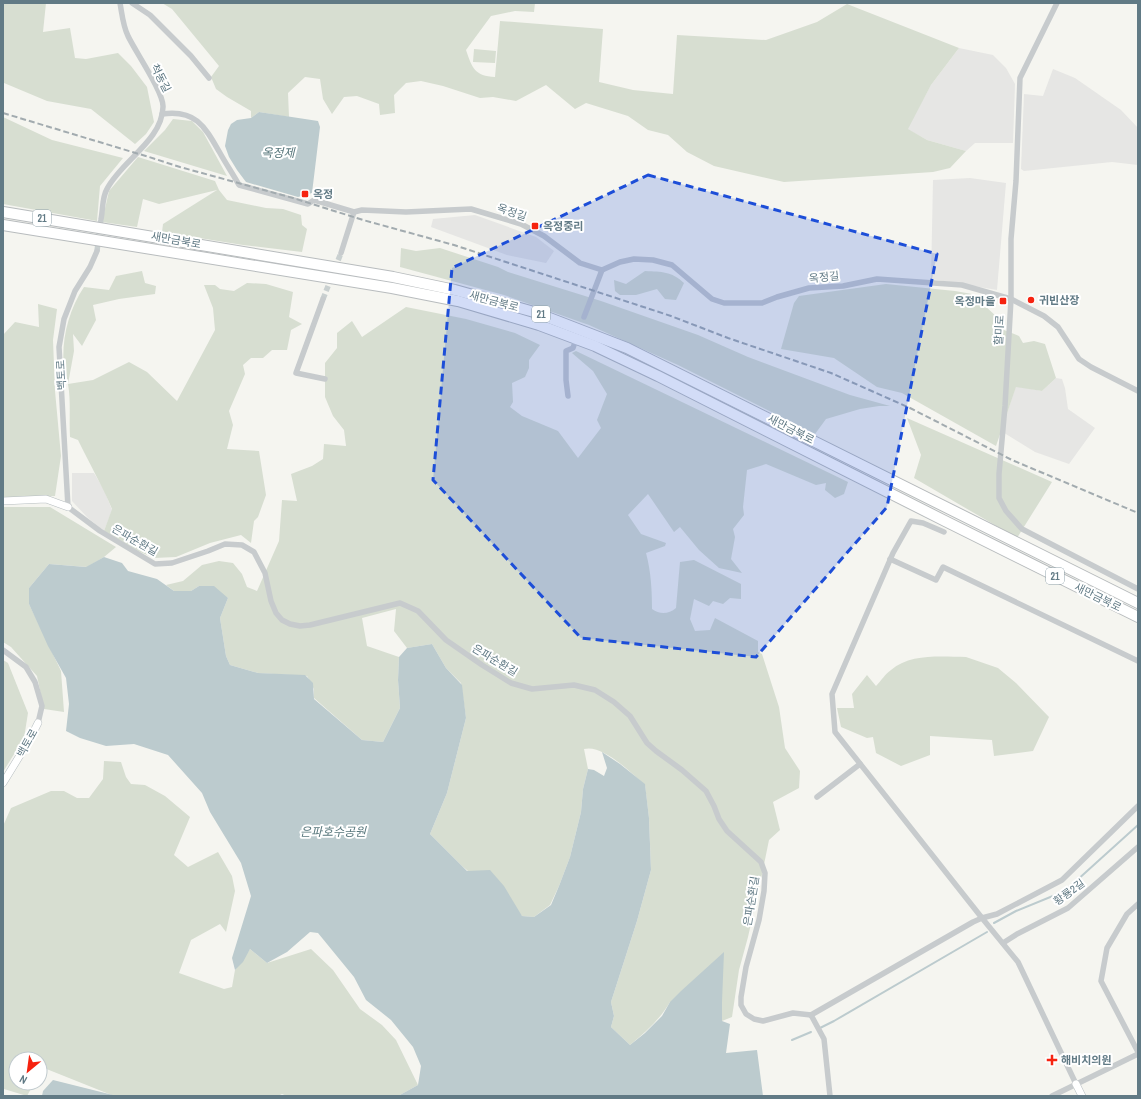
<svg xmlns="http://www.w3.org/2000/svg" width="1141" height="1099" viewBox="0 0 1141 1099" font-family="'Archivo Narrow','Noto Sans KR',sans-serif">
  <style>
    .built { fill: #e6e6e4 }
    .green { fill: #d7ded1 }
    .water { fill: #bccbce }
    .lines { fill: none; stroke-linecap: round; stroke-linejoin: round }
    .stream { stroke: #bccbce; stroke-width: 2 }
    .street-tunnel { stroke: #c9d0d0; stroke-width: 5.5; stroke-dasharray: 5.5 3; stroke-linecap: butt }
    .secondary-casing { stroke: #b6bdc0; stroke-width: 8 }
    .highway-casing { stroke: #b8bcbe; stroke-width: 12 }
    .street { stroke: #c7cbcd; stroke-width: 5.5 }
    .secondary { stroke: #fff; stroke-width: 7 }
    .highway { stroke: #fff; stroke-width: 10 }
    .rail { stroke: #a2abaf; stroke-width: 2; stroke-dasharray: 6 3; stroke-linecap: butt }
    .marked { fill: #1d4ed8; fill-opacity: 0.2; stroke: #1d4ed8; stroke-width: 3; stroke-dasharray: 8 5; stroke-linejoin: round }
    .poi-dot { fill: #f62310; stroke: #fff; stroke-width: 1.5 }
    .labels { text-anchor: middle; dominant-baseline: central; stroke-width: 4; stroke-linejoin: round; paint-order: stroke }
    .shield { fill: #fff; stroke: #90a2aa; stroke-width: 1 }
    .shield-label { font-size: 10px; font-weight: bold; fill: #617a85 }
    .street-label { font-size: 11px; fill: #617a85; stroke: #fff }
    .poi-label { font-size: 11px; font-weight: bold; fill: #617a85; stroke: #fff; text-anchor: start }
    .water-label { font-size: 12px; font-style: italic; fill: #58777c; stroke: #fff }
  </style>
  <rect width="100%" height="100%" fill="#f5f5f0"/>
  <g class="built">
    <path d="M959 48 993 55 1006 68 1015 84 1013 143H975L966 151 927 140 907 129 931 85Z"/>
    <path d="M1053 69 1075 78 1121 110 1138 128V165L1112 162 1024 171 1021 169 1024 94 1043 96Z"/>
    <path d="M970 178 1006 183 997 290 931 279 933 180Z"/>
    <path d="M475 215 536 237 554 251 546 263 507 255 431 227 433 219Z"/>
    <path d="M1056 378 1062 379 1065 388 1068 409 1095 428 1069 464 1035 452 1001 431 1016 386 1042 391Z"/>
    <path d="M72 473H94L104 490 112 510 104 531 88 518 72 501Z"/>
  </g>
  <g class="green">
    <path d="M3 3H46L43 32 70 28 75 58 86 59 118 53 131 66 147 87 154 122 146 134 135 144 91 109 47 101 4 83H3Z"/>
    <path d="M162 3H535L534 12 515 11 491 16 466 50C472 68 475 76 495 77L500 21 603 29 599 82 633 90 673 94 677 35 766 40 817 22 847 4 959 48 931 85 908 129 927 140 966 151 950 168 933 172 784 182 714 166 687 152 668 135 648 130 628 116 586 103 575 109 546 85 516 101 493 97 480 98 443 86 421 81 406 83 394 95 395 113 380 115 379 104 357 96 344 97 332 114 323 99 320 79 305 77 288 93 289 117 259 112 251 118V111L227 97 216 89 211 77 219 66 172 9Z"/>
    <path d="M474 49 496 51 495 63 473 62Z"/>
    <path d="M3 117 52 140 123 158 100 186 97 221 3 204Z"/>
    <path d="M173 119 192 121 203 132 227 176 144 151 165 130Z"/>
    <path d="M138 157 215 181 219 190 227 200 266 208 283 209 301 215 302 225 307 229 302 252 243 245 162 232 163 224 217 190 159 204 143 199 137 227 102 222 109 191Z"/>
    <path d="M401 248 416 251 440 248 498 267 508 272 601 301 698 335 748 357 850 395 890 406H879L860 409 826 419 815 434 678 365 589 325 504 295 400 267Z"/>
    <path d="M142 271 145 283 156 286 155 294 119 299 93 305 96 320 82 346 73 334 74 351 68 384 93 380 129 362 147 372 177 401 215 330 213 308 204 285H215L220 289 234 291 247 283 266 284 293 292 289 317 302 324 291 330 287 350H272L263 358H251L243 365 245 374 229 411 233 425 227 449 259 451 266 495 258 517 254 521 251 543 241 535 210 543 176 557 154 558 138 551 104 531 112 509C102 485 89 463 78 440L70 437C69 420 71 401 68 384 68 379 65 374 64 369 61 341 68 311 84 287L109 290 116 276Z"/>
    <path d="M645 271C662 272 671 271 684 283L676 300 665 299 657 289 636 295H620L615 291 614 280 626 284Z"/>
    <path d="M886 284 955 291 972 294 997 317 1004 330 1019 336 1023 343 1034 341 1045 344 1056 378 1042 391 1016 387 996 446 902 393 877 387 834 358 781 349 794 303 799 296Z"/>
    <path d="M38 304 57 309 53 340 55 391 61 456 55 496 4 498 3 335 15 322 39 327Z"/>
    <path d="M406 307 466 319 515 333 540 345 529 360V368L525 377 512 383 513 402 510 407 522 416 558 431 578 458 601 428 597 420 607 394 593 371 572 353 576 351 848 482 844 494 835 498 825 490 826 483 816 485 766 464 747 470 743 507 744 515 733 529 735 537 731 559 742 573 719 568 699 550 680 527 674 532 648 494 628 515 641 534 666 543 665 546 646 553C651 572 652 590 652 609 660 615 669 614 676 608L680 562 694 560 741 584V599L730 598 723 604 713 601 709 606 694 599 690 619 695 631 710 630 715 618 758 641V652L762 654 779 707 785 748 800 771 799 788 773 802 780 830 769 840 761 879 748 937 739 970 732 1017 722 1021V1002H670C660 1019 646 1032 630 1045L611 1027 614 1016 611 1002 637 921 651 870 649 818 645 785C631 773 603 744 584 749L588 769 583 789 581 812 570 857 559 886 550 905 534 917 522 916 462 866 430 834 447 793 466 718 461 683 446 668 432 644 407 648 394 631 396 609 362 618 367 646 399 657 398 680 400 708 383 742 362 740 314 698V689L307 676 258 673 230 665 226 656 220 618 228 598 199 586 191 591H174L166 585 183 581 202 565 219 561 233 563 242 574 247 587 257 591 279 541 282 500 297 501 291 474 312 466 323 459 324 444 346 446 344 430 333 416 325 397V363L337 348V333L352 321 362 337Z"/>
    <path d="M907 418 1052 482 1017 538 914 478 921 455Z"/>
    <path d="M3 507H50L116 547 104 557 87 567 49 564 29 588V604L61 671 64 712 44 709 37 676 11 647 3 642Z"/>
    <path d="M966 657 998 668 1016 683 1049 717 1033 751 994 756 992 740 930 736V755L901 766 876 753 873 737 867 738 841 727 837 708H854L852 694 867 675 876 686C881 681 885 674 891 670 911 653 942 657 966 657Z"/>
    <path d="M3 660 8 663 28 713 24 738 3 772Z"/>
    <path d="M104 761 121 762 126 777 131 784 145 785 165 796 190 817 174 855 188 867 218 852 232 876 235 891 226 932 220 924 191 940 179 973 224 989 232 987 235 970 250 949 267 963 311 949 333 970 360 1009 382 1025 396 1040 418 1085 398 1096H287L282 1094 278 1096H114L44 1068 40 1074V1059H16V1083H34L27 1096 4 1089 3 1090V826L11 808 51 791H64L77 798H89L103 779Z"/>
  </g>
  <g class="water">
    <path d="M259 112 318 121 320 127 312 193 298 197 246 182 237 170 229 157 225 146 228 130 231 124 237 120 251 118Z"/>
    <path d="M104 557 122 563 128 571 157 579 174 591H191L199 586H214L228 598 220 618 226 656 230 665 258 673 305 675 313 683 314 699 362 740 383 742 400 708 398 680 399 657 407 648 432 644 446 668 462 685 466 718 447 793 430 834 467 871 490 870 504 886 522 916 534 917 551 905 559 886 570 857 581 812 583 789 588 769 594 770 604 776 607 768 602 752 620 764 645 784 649 818 651 870 637 921 611 1002 614 1016 611 1027 630 1045 645 1033 662 1016 670 1002 681 991 724 952 722 1002V1021L730 1024 726 1053 757 1050 763 1096H398L418 1085 421 1066 413 1047 391 1020 366 1000 354 977 318 933 310 932 287 952 267 963 250 949 243 962 235 970 232 958 251 896 241 863 210 812 202 793 168 755 134 744 106 746 80 738 66 731 69 704 66 678 48 646 29 604V588L49 564 86 567Z"/>
    <path d="M53 1080 113 1095 114 1096H42L43 1091Z"/>
  </g>
  <g class="lines">
    <g class="stream">
      <path d="M994 923 1016 911 1065 891 1138 825"/>
      <path d="M820 1028 834 1021 987 932"/>
      <path d="M792 1040 811 1032"/>
    </g>
    <g class="street-tunnel">
      <path d="M97 251 101 219"/>
      <path d="M335 268 341 253"/>
      <path d="M323 299 332 276"/>
    </g>
    <defs>
      <g id="secondary">
        <path d="M3 501 46 499 68 507"/>
        <path d="M3 783 30 739 38 723"/>
        <path d="M1076 1084 1082 1096"/>
      </g>
      <g id="highway">
        <path d="M3 212 393 277 455 290 534 312 627 348 1138 603"/>
        <path d="M3 225 392 288 458 301 539 325 595 346 658 376 945 521 1138 617"/>
      </g>
    </defs>
    <use href="#secondary" class="secondary-casing"/>
    <use href="#highway" class="highway-casing"/>
    <g class="street">
      <path d="M132 3 150 15 191 56 209 78"/>
      <path d="M1057 3 1020 78 1016 181 1011 239V299L1005 406 999 474V498L1006 511 1022 529 1138 589"/>
      <path d="M162 114C196 109 205 127 220 153 226 164 233 174 239 185L308 204 314 200 354 212 362 210 406 212 471 209 521 224 544 236 580 263 602 270 620 262 634 259 653 260 672 265 712 299 724 303H762L777 297 809 288 843 286 877 279 962 285 1011 299 1044 316 1058 327 1079 359 1091 367 1138 391"/>
      <path d="M101 219C103 210 102 197 107 189 121 161 162 141 163 107 164 93 135 51 128 36 123 26 122 14 120 3"/>
      <path d="M97 251 90 267 75 291 64 319 59 347 68 507 100 531 155 564 172 563 208 551 225 544 242 545 254 552 265 573 271 601 276 613 282 620 290 624 300 626 310 625 400 603 418 611 446 640 482 665 511 683 532 689 574 685 595 690 614 702 630 716 647 743 656 751 682 770 706 791 714 806 719 819 727 831 761 862 765 873 764 891 759 920 746 967 741 997V1005L746 1014 754 1019 763 1021 793 1013 811 1015"/>
      <path d="M341 253 354 212"/>
      <path d="M323 299 296 373 325 379"/>
      <path d="M584 317 602 270"/>
      <path d="M568 396 566 380V351L573 348 574 345"/>
      <path d="M944 532 923 523 911 521 893 553 832 694 835 732 982 918 997 914 1062 880 1138 806"/>
      <path d="M890 559 936 580 943 567 1138 661"/>
      <path d="M3 650 26 667 35 682 42 706 38 723"/>
      <path d="M817 797 860 764"/>
      <path d="M1138 904 1127 914 1107 948 1101 981 1138 1052"/>
      <path d="M1003 943 1017 934 1068 908 1138 847"/>
      <path d="M811 1015 973 922 982 918 1018 962 1076 1084"/>
      <path d="M811 1015 824 1039 830 1096"/>
      <path d="M1052 1096 1138 1054"/>
    </g>
    <use href="#secondary" class="secondary"/>
    <use href="#highway" class="highway"/>
    <path class="rail" d="M3 113 149 157 180 167 293 198 363 220 454 245 671 316 728 338 831 373 910 408 1012 460 1138 513"/>
  </g>
  <path class="marked" d="M648 175 937 254 887 507 756 657 581 638 433 480 452 268Z"/>
  <g class="poi-dot">
    <rect x="301" y="190" width="8" height="8" rx="2"/>
    <rect x="531" y="222" width="8" height="8" rx="2"/>
    <circle cx="1031" cy="300" r="4"/>
    <rect x="999" y="297" width="8" height="8" rx="2"/>
    <path d="M1050 1054h4v4h4v4h-4v4h-4v-4h-4v-4h4z"/>
  </g>
  <g class="labels">
    <g class="shield">
      <rect x="33" y="210" width="18" height="16" rx="3"/>
      <rect x="532" y="306" width="18" height="16" rx="3"/>
      <rect x="1046" y="568" width="18" height="16" rx="3"/>
    </g>
    <g class="shield-label">
      <text x="42" y="218">21</text>
      <text x="541" y="314">21</text>
      <text x="1055" y="576">21</text>
    </g>
    <g class="street-label">
      <text transform="translate(161 78) rotate(63)">척동길</text>
      <text transform="translate(512 212) rotate(19)">옥정길</text>
      <text transform="translate(176 240) rotate(10)">새만금북로</text>
      <text transform="translate(824 277) rotate(-6)">옥정길</text>
      <text transform="translate(494 301) rotate(15)">새만금북로</text>
      <text transform="translate(999 330) rotate(-87)">할미로</text>
      <text transform="translate(61 375) rotate(-93)">백토로</text>
      <text transform="translate(791 429) rotate(27)">새만금북로</text>
      <text transform="translate(135 540) rotate(30)">은파순환길</text>
      <text transform="translate(1098 597) rotate(26)">새만금북로</text>
      <text transform="translate(495 660) rotate(31)">은파순환길</text>
      <text transform="translate(27 743) rotate(-61)">백토로</text>
      <text transform="translate(1069 892) rotate(-36)">황룡2길</text>
      <text transform="translate(751 901) rotate(-81)">은파순환길</text>
    </g>
    <g class="poi-label">
      <text x="313" y="194">옥정</text>
      <text x="543" y="226">옥정중리</text>
      <text x="1039" y="300">귀빈산장</text>
      <text x="995" y="301" text-anchor="end">옥정마을</text>
      <text x="1061" y="1060">해비치의원</text>
    </g>
    <g class="water-label">
      <text x="278" y="153">옥정제</text>
      <text x="333" y="832">은파호수공원</text>
    </g>
  </g>
  <rect width="1141" height="1099" fill="none" stroke="#617a85" stroke-width="8"/>
  <g transform="translate(28 1071) rotate(209)"><circle r="19" fill="#ffffff" stroke="#c0cace"/>
  <path d="M0-3L7 15L0 10L-7 15Z" fill="#f62310"/>
  <text y="-6" font-size="11" font-weight="bold" text-anchor="middle" fill="#617a85">N</text>
  </g>
</svg>
